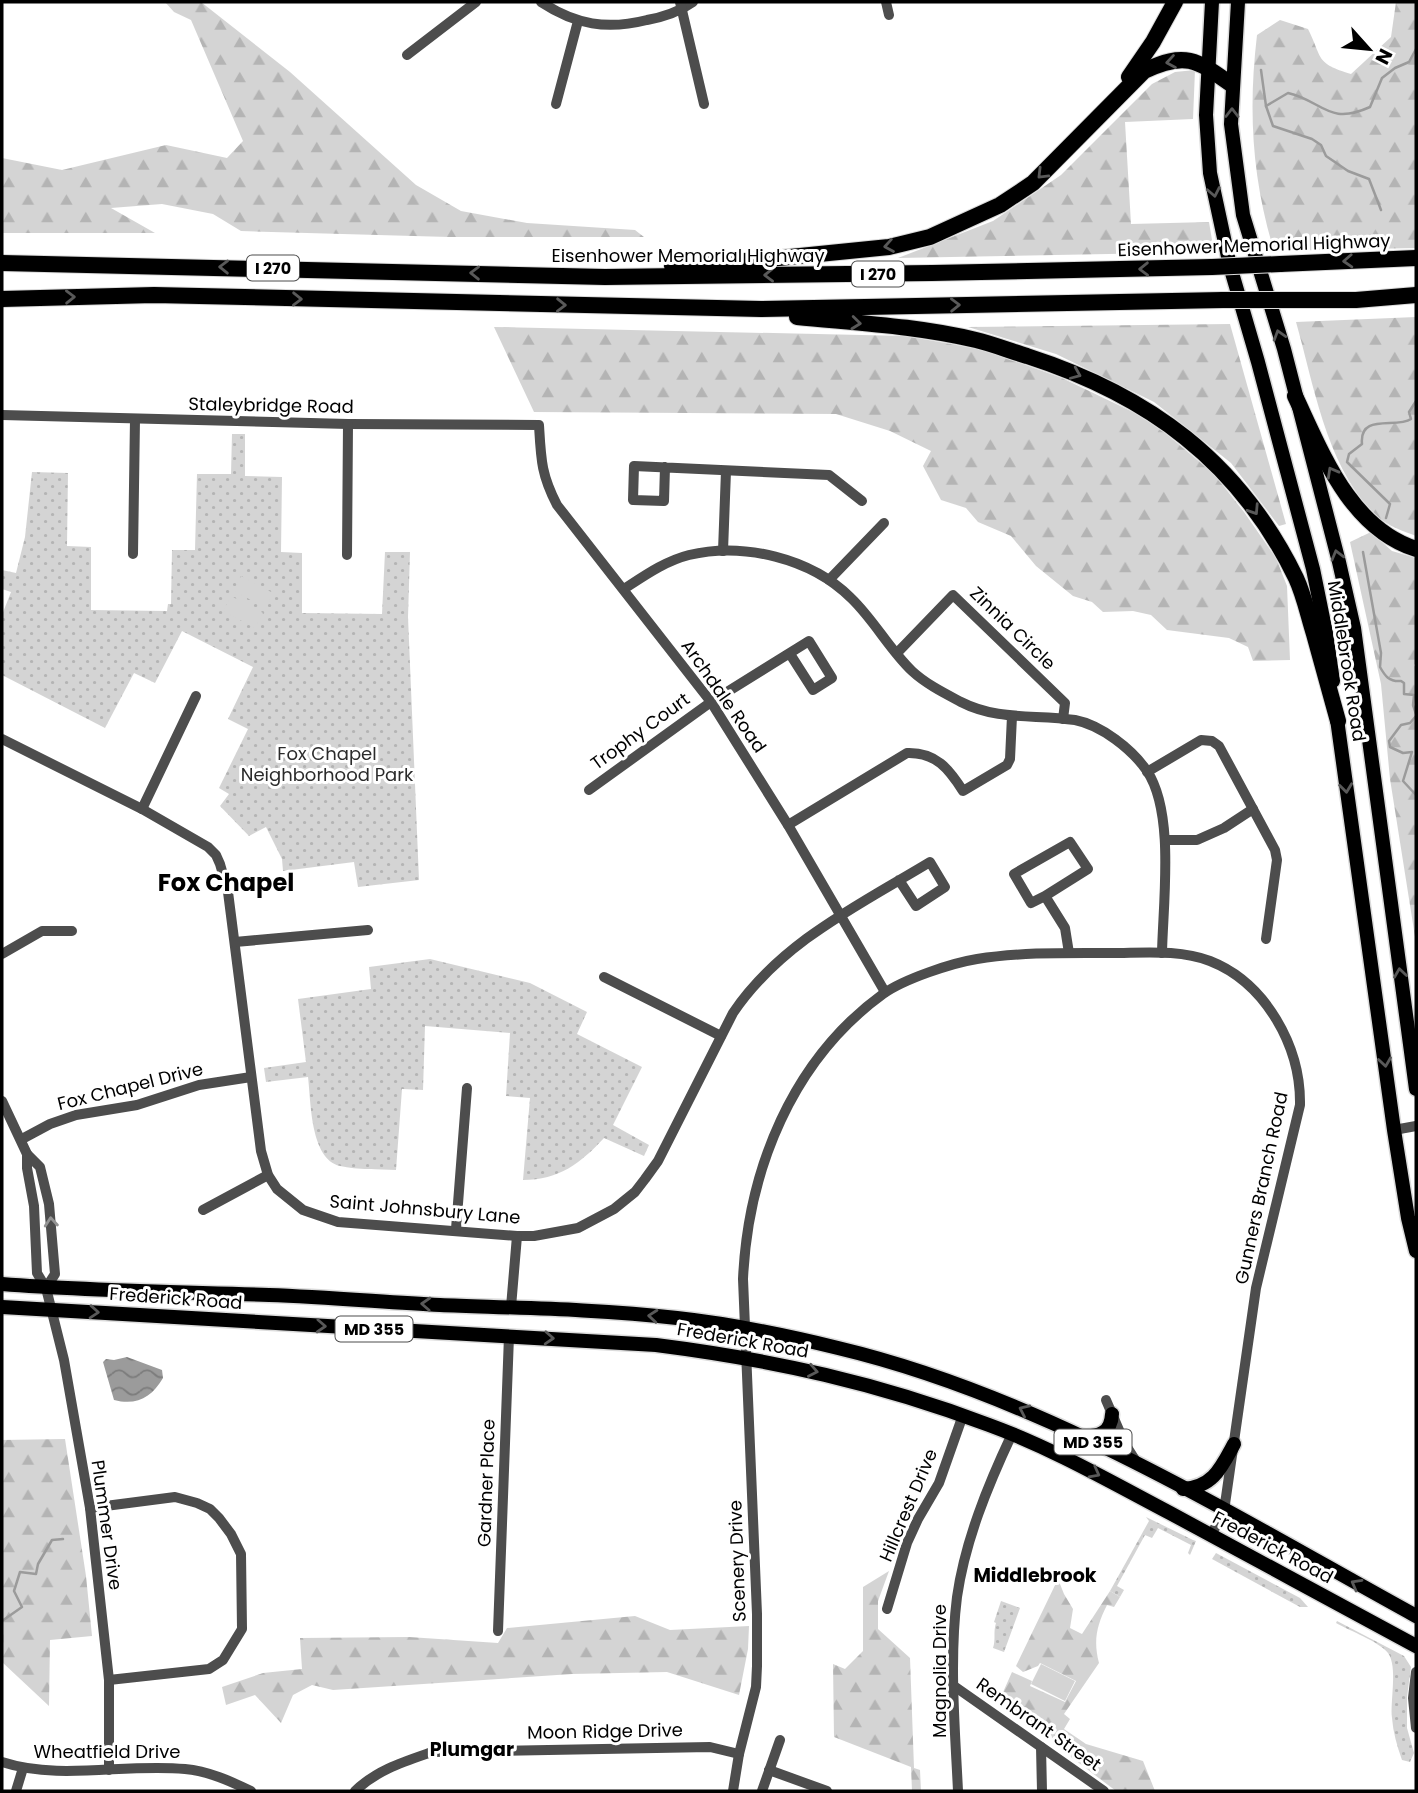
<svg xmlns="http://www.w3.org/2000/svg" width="1418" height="1793" viewBox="0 0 1418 1793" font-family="Poppins,sans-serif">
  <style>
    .grass { fill: url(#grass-dots) }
    .forest { fill: url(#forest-firs) }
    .garden { fill: #d4d4d4 }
    .water { fill: url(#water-waves) }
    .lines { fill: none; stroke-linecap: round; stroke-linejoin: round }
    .stream { stroke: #9b9b9b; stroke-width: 2.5 }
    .major-casing { stroke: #dbdbdb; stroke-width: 17 }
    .highway-casing { stroke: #dbdbdb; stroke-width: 18 }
    .minor { stroke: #4d4d4d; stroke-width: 10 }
    .major { stroke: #000; stroke-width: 14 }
    .highway { stroke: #000; stroke-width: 16 }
    .highway-bridge-casing { stroke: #dbdbdb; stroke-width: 18; stroke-linecap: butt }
    .highway-bridge { stroke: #000; stroke-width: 16 }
    .oneway { stroke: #595959 }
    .oneway2 { stroke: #949494 }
    .labels { text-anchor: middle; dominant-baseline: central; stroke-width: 6; stroke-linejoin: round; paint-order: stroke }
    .shield { fill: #fff; stroke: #4c4c4c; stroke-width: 2 }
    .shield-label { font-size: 16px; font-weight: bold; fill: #000 }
    .street-label { font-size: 18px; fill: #000; stroke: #fff }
    .park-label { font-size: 18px; fill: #2b2b2b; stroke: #fff }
    .neighbourhood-label { font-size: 19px; font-weight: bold; fill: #000; stroke: #fff }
    .district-label { font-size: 24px; font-weight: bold; fill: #000; stroke: #fff }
  </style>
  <defs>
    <pattern id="grass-dots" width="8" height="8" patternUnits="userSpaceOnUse" patternTransform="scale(1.75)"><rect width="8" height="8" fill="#d4d4d4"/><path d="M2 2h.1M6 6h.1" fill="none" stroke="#b4b4b4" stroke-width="1.8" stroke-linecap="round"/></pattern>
    <pattern id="forest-firs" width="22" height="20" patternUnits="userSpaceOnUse" patternTransform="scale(1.75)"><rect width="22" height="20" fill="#d4d4d4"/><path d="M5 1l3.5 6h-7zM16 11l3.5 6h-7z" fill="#b4b4b4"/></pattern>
    <pattern id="water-waves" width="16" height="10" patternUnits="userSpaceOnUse" patternTransform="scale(1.75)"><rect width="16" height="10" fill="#9b9b9b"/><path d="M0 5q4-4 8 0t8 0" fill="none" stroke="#7c7c7c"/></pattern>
  </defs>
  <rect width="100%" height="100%" fill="#fff"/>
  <g class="grass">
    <path d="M232 434H245V476L282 477 281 552 302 553V613L382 614 385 552H410L408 617 419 880 358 887 354 862 283 871 282 859 266 827 249 836 220 806 229 794 219 788 248 729 228 719 253 667 182 631 155 683 134 673 105 728 2 675V615L11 592 2 589V570L16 573 25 537 32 472 68 473 67 546 91 547V610L167 611 168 604H171L172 550H195L197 474H231Z"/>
    <path d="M430 959 530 983 587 1012 577 1034 642 1067 613 1125 649 1145 644 1156 604 1138C581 1163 559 1180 523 1180L530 1098 506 1096 510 1033 425 1026 423 1090 402 1089 396 1170C378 1169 358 1170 340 1166 310 1159 311 1101 308 1077L266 1082 264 1068 306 1062 298 999 371 989 369 967Z"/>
    <path d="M1146 1517 1193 1540 1196 1541 1190 1555 1188 1553 1191 1545 1158 1528 1152 1538 1145 1535 1117 1586 1124 1590 1120 1597 1110 1591 1149 1521Z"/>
    <path d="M1216 1553 1300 1598 1308 1607H1300L1212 1559Z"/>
    <path d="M1001 1601 1020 1608 1004 1652 993 1648C996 1639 993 1632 996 1623L994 1622Z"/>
    <path d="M1337 1621 1404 1656 1411 1667 1407 1697V1728L1414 1753 1410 1762 1402 1760C1397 1746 1393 1732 1392 1718 1390 1700 1398 1667 1388 1653 1378 1641 1350 1631 1336 1623Z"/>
  </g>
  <g class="forest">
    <path d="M165 2H201L290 72 416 185 461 211 527 223 635 230 644 237H449L241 231 213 214 162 204 111 208 155 233H2V158L62 170 166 145 227 158 243 141 191 20 174 12Z"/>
    <path d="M1396 2H1416V248L1274 251C1252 178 1248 111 1257 35L1280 20 1308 29C1323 59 1315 63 1351 74L1391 37Z"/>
    <path d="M1195 70 1193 119 1125 122 1131 224 1209 222 1214 252 898 258 993 221 1061 175 1152 84 1175 72Z"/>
    <path d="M1416 317V536C1403 531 1388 526 1378 517 1327 471 1314 385 1296 322Z"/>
    <path d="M1230 324 1286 524 1279 526 1231 463 1154 402 1056 354 968 327Z"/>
    <path d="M494 327 906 336 984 350 1062 378 1135 413 1164 432 1214 474 1244 512 1276 558 1287 586 1290 660 1253 661 1248 647 1229 638 1167 630 1151 615 1133 611 1103 612 1092 602 1073 596 1036 566 1011 536 978 522 966 508 941 500 923 466 931 451 890 431 836 414 534 412Z"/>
    <path d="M1371 532 1392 551 1416 558V663L1414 665 1416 668V943L1390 779 1381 684 1350 542Z"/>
    <path d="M65 1439 86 1576 92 1636 50 1640 49 1706 2 1662V1440Z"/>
    <path d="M889 1571 878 1601V1629L910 1658 914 1768 920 1770 921 1791H912L911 1767 834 1737 833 1664 845 1669 863 1651V1587Z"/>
    <path d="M1058 1579 1064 1594 1073 1609 1070 1628 1082 1634 1110 1591 1120 1597 1114 1607 1107 1605C1097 1625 1093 1640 1099 1663L1064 1714 1070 1719 1064 1729 1086 1744 1143 1761 1155 1791H1116L1071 1757 1070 1751 1000 1699 1012 1672 1032 1681 1030 1686 1065 1702 1076 1681 1040 1663 1038 1666 1023 1672 1016 1666Z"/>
    <path d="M635 1616 670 1630 749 1626 748 1649 739 1695 667 1672 572 1674 333 1690 312 1685 293 1695 281 1723 255 1695 226 1705 222 1687 263 1673 302 1669 300 1638 409 1637 498 1643 507 1628Z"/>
  </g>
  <g class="garden">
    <path d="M241 576 273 593 266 608 234 591Z"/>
    <path d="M231 596 263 613 255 628 223 611Z"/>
    <path d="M1041 1664 1075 1681 1065 1701 1031 1684Z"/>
  </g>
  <path class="water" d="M127 1357 162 1370 163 1378C152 1397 137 1406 114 1400L103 1362 106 1359 114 1360Z"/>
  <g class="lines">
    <g class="stream">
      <path d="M1261 70 1266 106 1273 126 1312 139 1321 145 1326 156 1348 171 1369 179 1381 210"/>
      <path d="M1266 106 1288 93C1323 101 1328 126 1370 107L1382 78 1395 68 1409 62 1416 49"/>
      <path d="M1386 518 1390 504 1347 462 1349 454 1362 444C1359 413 1396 429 1411 419L1409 412 1416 401"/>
      <path d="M1363 552 1381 653 1380 667C1385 676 1389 682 1401 681L1404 683V694L1414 695 1413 705 1416 714"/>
      <path d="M1416 716 1410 723 1401 725 1389 741 1390 747 1403 753 1412 752 1403 781 1416 795"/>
      <path d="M2 1621 22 1607 14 1591 20 1572 36 1574 38 1564 52 1540 63 1539"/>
      <path d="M2 1635V1642"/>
    </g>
    <defs>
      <g id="major">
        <path d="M1212 2 1206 115 1210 173 1230 266 1258 362 1313 569 1326 633 1333 681"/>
        <path d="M1238 2 1231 124 1243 215 1284 349 1339 562 1354 628 1416 1089"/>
        <path d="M1336 712 1394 1130 1408 1218 1416 1251"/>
        <path d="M2 1284C91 1291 180 1292 269 1295 326 1297 383 1302 440 1305 519 1308 599 1309 677 1318 732 1324 785 1335 838 1348 1044 1397 1232 1515 1416 1616"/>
        <path d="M2 1307 656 1345C774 1360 878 1383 989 1425 1052 1448 1111 1482 1170 1513 1252 1557 1334 1602 1416 1646"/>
        <path d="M1082 1436C1099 1437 1111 1433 1112 1414"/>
        <path d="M1183 1489C1213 1487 1221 1468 1234 1444"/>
      </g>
      <g id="highway">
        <path d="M1129 77 1153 42 1175 2"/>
        <path d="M2 263 605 277 932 273 1212 267"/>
        <path d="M1280 264 1416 258"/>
        <path d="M672 266 760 260 889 247 930 237 1000 205 1033 183 1144 71C1186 51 1197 60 1232 85"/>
        <path d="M2 299 154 295 761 309 1223 300"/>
        <path d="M1291 300H1356L1416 295"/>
        <path d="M797 317C857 323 918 326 976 340 993 344 1010 351 1027 356 1148 395 1239 461 1296 578 1304 595 1308 615 1314 634 1322 663 1330 692 1338 721"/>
        <path d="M1295 396C1322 453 1350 528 1416 549"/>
      </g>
    </defs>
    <use href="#major" class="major-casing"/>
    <use href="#highway" class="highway-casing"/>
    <g class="minor">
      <path d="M541 2C576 25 607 30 647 20 664 17 679 12 693 2"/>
      <path d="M680 2 704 104"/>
      <path d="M886 2 889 15"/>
      <path d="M407 55 476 2"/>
      <path d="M556 104 578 21"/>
      <path d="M2 415 348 424 539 425C541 459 541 474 557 505L711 702 788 825 885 992"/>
      <path d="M665 467 664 501 633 500 634 466 829 475 862 501"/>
      <path d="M723 551 726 471"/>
      <path d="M133 554 135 419"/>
      <path d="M347 555 348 424"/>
      <path d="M829 580 884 523"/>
      <path d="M624 589C644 576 665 561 689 555 743 542 811 558 851 598 874 620 889 649 912 671 926 684 944 693 961 702 998 721 1035 714 1075 720 1101 725 1132 749 1147 771 1175 813 1163 902 1162 953"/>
      <path d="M897 653 953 595 1065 703 1063 719"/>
      <path d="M2 739 142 809 208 847 216 855 220 864 228 892 261 1151 268 1175 277 1189 303 1210 338 1222 517 1236H534L578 1228 614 1209 635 1192 645 1179 658 1161 733 1013C781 942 859 905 930 862L945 887 916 906 899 880"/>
      <path d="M1147 772 1201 740 1212 741 1219 746 1275 850 1277 860 1266 939"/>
      <path d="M589 790 711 702 809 641 832 678 813 690 790 654"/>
      <path d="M142 809 196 696"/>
      <path d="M788 825 907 753C936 752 949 769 963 791L1007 765 1010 759 1012 716"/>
      <path d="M1165 840H1197L1224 828 1253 809"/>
      <path d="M1045 896 1088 869 1070 842 1014 874 1031 903 1045 896 1065 928 1069 953"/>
      <path d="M235 942 368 930"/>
      <path d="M2 954 42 931H72"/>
      <path d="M604 977 721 1036"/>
      <path d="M2 1101 27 1154V1168L34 1206 37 1273 46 1288 64 1360 90 1508 109 1680V1770"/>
      <path d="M1394 1130 1416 1126"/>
      <path d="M22 1139 50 1124 76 1115 137 1105 199 1085 251 1077"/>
      <path d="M27 1154 40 1167 49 1204 55 1274 46 1288"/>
      <path d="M203 1210 268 1175"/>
      <path d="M456 1229 467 1088"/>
      <path d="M511 1307 517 1236"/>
      <path d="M1106 1400 1125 1444 1137 1463"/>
      <path d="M90 1508 175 1497 197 1503 210 1509 219 1518 231 1534 241 1554 242 1629 223 1660 209 1669 109 1680"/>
      <path d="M887 1609 907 1543 918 1519 939 1483 963 1415"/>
      <path d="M498 1631 509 1336"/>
      <path d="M1416 1672 1413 1698 1416 1728"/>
      <path d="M954 1686 1104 1791"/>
      <path d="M1041 1747 1042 1791"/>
      <path d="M2 1762C61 1781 124 1763 185 1769 208 1771 230 1781 251 1791"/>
      <path d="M769 1770 827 1791"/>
      <path d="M16 1791 23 1768"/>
      <path d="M355 1791C377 1770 403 1762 432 1752L710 1747 739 1754"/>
      <path d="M733 1791 739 1754 756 1687 757 1666V1614L743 1279C748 1170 792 1060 883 994 904 979 952 963 977 959 1021 952 1066 953 1110 953 1143 953 1179 949 1210 961 1266 983 1301 1047 1300 1105L1256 1288 1224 1511 1211 1535"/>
      <path d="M762 1791 780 1740"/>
      <path d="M958 1791C955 1728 949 1661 957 1597 965 1541 988 1485 1012 1434"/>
    </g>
    <use href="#major" class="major"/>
    <use href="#highway" class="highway"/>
    <defs>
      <g id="highway-bridge">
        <path d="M1212 267 1280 264"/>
        <path d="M1223 300H1291"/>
      </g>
    </defs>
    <use href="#highway-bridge" class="highway-bridge-casing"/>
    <use href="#highway-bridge" class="highway-bridge"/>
  </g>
  <defs><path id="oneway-chevron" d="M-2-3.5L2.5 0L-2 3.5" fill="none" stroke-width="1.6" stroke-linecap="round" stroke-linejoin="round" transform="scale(1.75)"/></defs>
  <g class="oneway">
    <use href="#oneway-chevron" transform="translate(1171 62) rotate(171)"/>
    <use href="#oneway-chevron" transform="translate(1232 113) rotate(-90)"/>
    <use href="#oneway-chevron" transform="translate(1042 174) rotate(135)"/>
    <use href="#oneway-chevron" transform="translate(1214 192) rotate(79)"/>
    <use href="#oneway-chevron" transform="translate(889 246) rotate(170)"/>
    <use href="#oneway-chevron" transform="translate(1348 261) rotate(177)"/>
    <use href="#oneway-chevron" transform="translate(224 267) rotate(-179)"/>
    <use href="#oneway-chevron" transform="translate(1144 269) rotate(179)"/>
    <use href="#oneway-chevron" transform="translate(475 273) rotate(-179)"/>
    <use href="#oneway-chevron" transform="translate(769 275) rotate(179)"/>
    <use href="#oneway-chevron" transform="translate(70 297) rotate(-1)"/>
    <use href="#oneway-chevron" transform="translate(297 299) rotate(1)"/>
    <use href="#oneway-chevron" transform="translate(561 305) rotate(1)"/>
    <use href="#oneway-chevron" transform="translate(955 305) rotate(-1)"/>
    <use href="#oneway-chevron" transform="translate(856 323) rotate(6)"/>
    <use href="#oneway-chevron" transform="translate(1279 335) rotate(-107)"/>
    <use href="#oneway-chevron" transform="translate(1076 374) rotate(23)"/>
    <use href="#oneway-chevron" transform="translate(1332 472) rotate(-119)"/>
    <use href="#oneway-chevron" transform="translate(1254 510) rotate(57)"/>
    <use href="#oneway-chevron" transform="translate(1337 555) rotate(-105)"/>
    <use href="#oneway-chevron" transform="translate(1346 788) rotate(83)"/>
    <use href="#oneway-chevron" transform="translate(1400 973) rotate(-98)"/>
    <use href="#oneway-chevron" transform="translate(1385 1062) rotate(82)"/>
    <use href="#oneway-chevron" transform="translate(426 1304) rotate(-177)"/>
    <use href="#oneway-chevron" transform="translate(94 1312) rotate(4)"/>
    <use href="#oneway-chevron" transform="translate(653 1316) rotate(-175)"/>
    <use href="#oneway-chevron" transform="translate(321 1326) rotate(3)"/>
    <use href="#oneway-chevron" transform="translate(549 1338) rotate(3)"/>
    <use href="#oneway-chevron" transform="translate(813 1371) rotate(11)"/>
    <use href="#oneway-chevron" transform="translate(1024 1410) rotate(-155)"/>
    <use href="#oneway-chevron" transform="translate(1095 1473) rotate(28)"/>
    <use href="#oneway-chevron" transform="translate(1356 1584) rotate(-151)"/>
  </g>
  <use class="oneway2" href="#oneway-chevron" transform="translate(51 1222) rotate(-95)"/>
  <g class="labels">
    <g class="shield">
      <rect x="247" y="255.5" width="52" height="25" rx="5"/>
      <rect x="852" y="261.5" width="52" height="25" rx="5"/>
      <rect x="335.5" y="1316.5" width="77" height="25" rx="5"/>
      <rect x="1054.5" y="1429.5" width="77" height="25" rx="5"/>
    </g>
    <g class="shield-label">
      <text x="273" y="268">I 270</text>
      <text x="878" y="274">I 270</text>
      <text x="374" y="1329">MD 355</text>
      <text x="1093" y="1442">MD 355</text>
    </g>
    <g class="street-label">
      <text transform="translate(1254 245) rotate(-2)">Eisenhower Memorial Highway</text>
      <text x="688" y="255">Eisenhower Memorial Highway</text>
      <text transform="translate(271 405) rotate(1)">Staleybridge Road</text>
      <text transform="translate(1013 628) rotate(44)">Zinnia Circle</text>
      <text transform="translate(1347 661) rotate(81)">Middlebrook Road</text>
      <text transform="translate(724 696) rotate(55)">Archdale Road</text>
      <text transform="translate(640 731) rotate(-36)">Trophy Court</text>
      <text transform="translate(130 1086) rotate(-14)">Fox Chapel Drive</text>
      <text transform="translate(1261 1188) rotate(-78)">Gunners Branch Road</text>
      <text transform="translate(425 1209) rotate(5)">Saint Johnsbury Lane</text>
      <text transform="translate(176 1298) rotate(4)">Frederick Road</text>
      <text transform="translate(743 1340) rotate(10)">Frederick Road</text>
      <text transform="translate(486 1483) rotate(-88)">Gardner Place</text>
      <text transform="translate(908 1505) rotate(-67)">Hillcrest Drive</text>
      <text transform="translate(107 1525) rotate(82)">Plummer Drive</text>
      <text transform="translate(1273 1547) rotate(28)">Frederick Road</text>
      <text transform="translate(737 1561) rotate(-92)">Scenery Drive</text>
      <text transform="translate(939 1671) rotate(-90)">Magnolia Drive</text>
      <text transform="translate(1039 1724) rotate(35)">Rembrant Street</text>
      <text transform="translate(605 1731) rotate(-1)">Moon Ridge Drive</text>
      <text x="107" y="1751">Wheatfield Drive</text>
    </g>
    <g class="park-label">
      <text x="327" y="753">Fox Chapel<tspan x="327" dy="21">Neighborhood Park</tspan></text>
    </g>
    <g class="neighbourhood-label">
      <text x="1035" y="1575">Middlebrook</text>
      <text x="472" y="1749">Plumgar</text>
    </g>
    <g class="district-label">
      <text x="226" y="882">Fox Chapel</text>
    </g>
  </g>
  <rect width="1418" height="1793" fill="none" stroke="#000000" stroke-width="7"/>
  <g transform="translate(1369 49) rotate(117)" stroke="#ffffff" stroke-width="5" paint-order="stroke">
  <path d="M0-5L12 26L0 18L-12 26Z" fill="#000000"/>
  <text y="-10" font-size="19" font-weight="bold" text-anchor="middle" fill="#000000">N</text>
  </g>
</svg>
